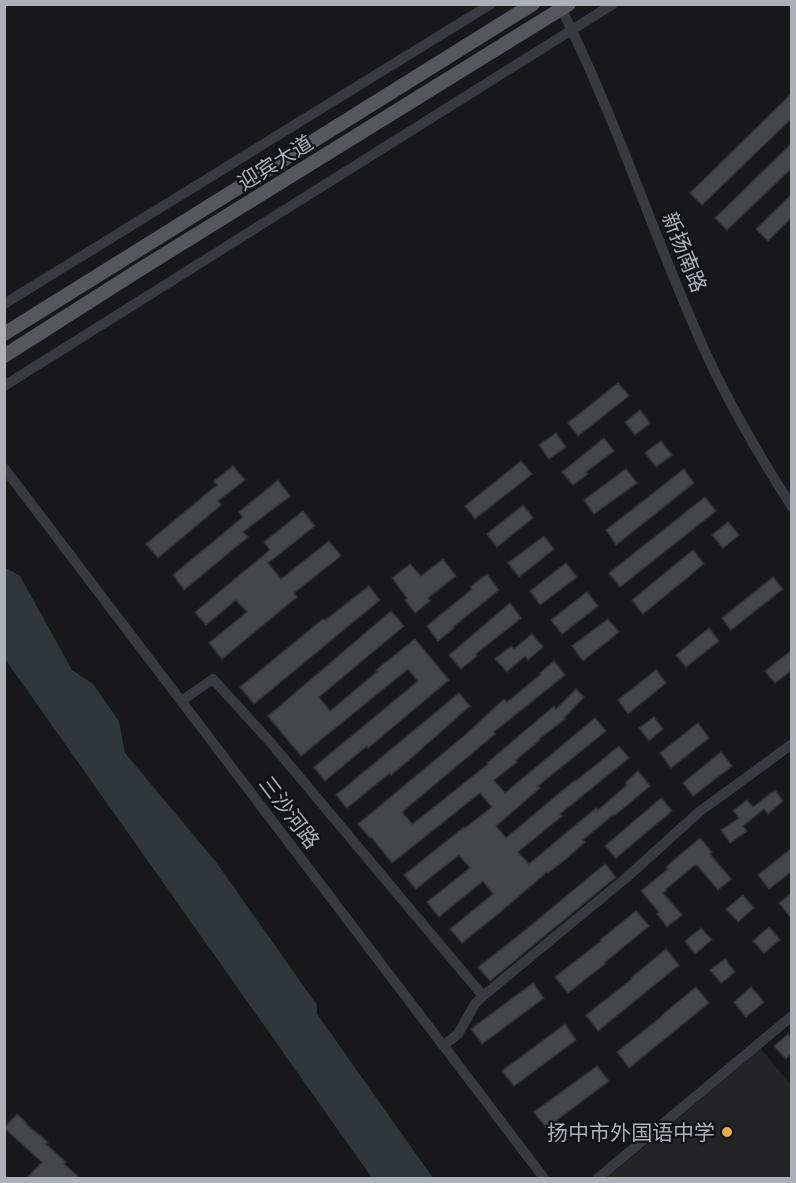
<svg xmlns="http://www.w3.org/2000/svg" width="796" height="1183" viewBox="0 0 796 1183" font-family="'Titillium Web','Noto Sans SC',sans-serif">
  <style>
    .built { fill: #242427 }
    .water { fill: #2f373d }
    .building { fill: #45464a; stroke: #323236; stroke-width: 1.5 }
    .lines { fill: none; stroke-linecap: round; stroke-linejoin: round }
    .minor { stroke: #393a3f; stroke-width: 10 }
    .major { stroke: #56575d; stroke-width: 14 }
    .poi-dot { fill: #e3ae48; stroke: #131315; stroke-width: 2 }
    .labels { text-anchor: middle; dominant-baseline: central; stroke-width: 4.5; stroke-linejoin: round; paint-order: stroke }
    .street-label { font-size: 21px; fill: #acb0b9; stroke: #131315 }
    .poi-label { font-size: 21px; fill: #acb0b9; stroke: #131315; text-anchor: end }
  </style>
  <rect width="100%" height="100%" fill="#18181a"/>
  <path class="built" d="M761 1049 791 1085V1178H607Z"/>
  <path class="water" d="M4 567 20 576 72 670 93 684 119 721 125 753 216 862 317 1005V1014L433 1178H372L5 659Z"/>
  <g class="building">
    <path d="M792 93V118L702 205 690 193Z"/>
    <path d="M792 143V168L727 230 715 218Z"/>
    <path d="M792 194V217L768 241 756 229Z"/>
    <path d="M618 383 629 396 578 436 568 423Z"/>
    <path d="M640 410 650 423 635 435 625 422Z"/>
    <path d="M556 433 566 447 549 459 539 445Z"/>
    <path d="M604 438 614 451 586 472 588 474 573 485 562 472Z"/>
    <path d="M661 441 672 455 656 467 645 453Z"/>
    <path d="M521 461 532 474 475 519 465 506Z"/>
    <path d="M233 466 245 480 218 501 221 505 158 558 146 544 217 485 214 481Z"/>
    <path d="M626 469 637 483 594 514 584 500Z"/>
    <path d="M684 469 694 483 616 545 606 530Z"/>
    <path d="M278 480 290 496 243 532 248 537 184 590 173 575 243 517 239 512Z"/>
    <path d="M705 497 716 511 620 587 609 573Z"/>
    <path d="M523 505 533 518 497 547 487 534Z"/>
    <path d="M303 511 315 526 268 563 281 579 329 541 341 556 294 593 297 597 222 659 209 643 247 612 236 600 206 625 195 612 270 550 264 542Z"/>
    <path d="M728 522 739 535 723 548 712 535Z"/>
    <path d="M544 536 554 549 519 577 508 563Z"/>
    <path d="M693 550 704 564 643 614 632 600Z"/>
    <path d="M443 559 456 576 428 598 430 601 415 613 405 600 407 598 392 578 410 564 421 576Z"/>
    <path d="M566 563 577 577 540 605 530 591Z"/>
    <path d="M487 574 499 590 453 627 454 628 438 641 427 626 472 589 470 587Z"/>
    <path d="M773 577 783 589 731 630 722 618Z"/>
    <path d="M369 586 380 600 254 704 240 687 323 619 325 620Z"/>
    <path d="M587 592 598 606 562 634 551 620Z"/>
    <path d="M510 603 521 618 476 654 477 656 461 669 449 655Z"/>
    <path d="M391 611 404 626 319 697 330 711 378 671 376 670 415 639 449 680 368 748 367 746 325 781 314 767 418 681 408 669 301 756 268 716Z"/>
    <path d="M608 619 619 632 583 661 572 646Z"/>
    <path d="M709 628 719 641 686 667 676 655Z"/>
    <path d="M532 634 543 647 528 660 525 656 507 672 495 659 511 646 514 649Z"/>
    <path d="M792 650V670L775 683 765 671Z"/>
    <path d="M554 661 565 675 494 732 495 734 402 812 412 824 419 819 488 764 487 763 554 706 556 709 576 689 584 697 564 718 565 719 539 739 540 740 516 760 517 762 494 780 505 793 595 718 606 731 538 786 540 788 496 826 506 838 575 780 576 781 619 746 629 758 560 814 562 816 518 852 529 864 596 808 598 810 627 785 625 783 638 771 650 786 614 816 613 815 583 840 585 842 566 859 548 873 547 872 498 914 462 943 450 929 493 894 483 881 439 917 427 902 470 868 459 855 416 889 404 875 464 827 465 828 492 807 480 793 392 863 371 837 370 838 358 824 464 736 504 699 507 702 541 674 540 673Z"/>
    <path d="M656 670 666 683 628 714 618 700Z"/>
    <path d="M459 693 470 706 409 760 391 775 390 773 347 808 336 795Z"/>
    <path d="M654 717 663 729 649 741 639 728Z"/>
    <path d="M698 723 709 738 671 768 660 753Z"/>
    <path d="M721 752 732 766 693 796 683 783Z"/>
    <path d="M775 790 783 801 768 814 764 809 743 826 747 831 730 843 721 830 739 818 733 811 747 800 753 807Z"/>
    <path d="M661 798 672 811 616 858 605 846Z"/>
    <path d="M700 838 712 852 710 854 731 879 718 890 697 865 696 866 695 865 666 889 667 890 663 893 682 915 667 927 657 914 659 912 641 891 668 869 666 867Z"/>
    <path d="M792 848V871L769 889 758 875Z"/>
    <path d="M605 864 616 877 490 981 478 967 518 936Z"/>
    <path d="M792 893V919L779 903Z"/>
    <path d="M743 895 754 908 738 922 726 909Z"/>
    <path d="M636 911 649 926 604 963 605 964 568 993 555 977 601 941 600 940Z"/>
    <path d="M769 927 780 940 764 953 753 941Z"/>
    <path d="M701 928 712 940 695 954 685 941Z"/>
    <path d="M666 949 679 965 598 1031 586 1015 632 979 631 978Z"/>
    <path d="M725 959 735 972 721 983 710 970Z"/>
    <path d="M533 983 544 998 482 1044 471 1029Z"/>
    <path d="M696 987 709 1003 629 1068 617 1052 661 1017V1016Z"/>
    <path d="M751 987 764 1002 746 1017 734 1002Z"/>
    <path d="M565 1024 576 1040 514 1086 502 1071Z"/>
    <path d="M788 1034 792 1038V1053L786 1059 774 1046Z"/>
    <path d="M597 1066 609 1081 546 1128 534 1112Z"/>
    <path d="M17 1114 27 1123 26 1124 48 1142 46 1144 66 1162 64 1164 81 1179H26L42 1162 4 1128Z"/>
  </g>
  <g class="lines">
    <g class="minor">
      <path d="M559 4C614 113 651 229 700 340 725 397 758 454 792 507"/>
      <path d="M4 304 491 4"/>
      <path d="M4 386 613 4"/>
      <path d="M4 468 544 1178"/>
      <path d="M181 701 213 679 271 743 483 996"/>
      <path d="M444 1045 458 1034 475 1004 483 996 626 878 699 812 792 744"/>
      <path d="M598 1178 792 1016"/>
    </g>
    <g class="major">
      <path d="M4 334 533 4"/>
      <path d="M4 356 139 270 569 4"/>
    </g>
  </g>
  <circle class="poi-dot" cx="727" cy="1132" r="6"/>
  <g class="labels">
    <g class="street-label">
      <text transform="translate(275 162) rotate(-32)">迎宾大道</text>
      <text transform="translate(685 252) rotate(68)">新扬南路</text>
      <text transform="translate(290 812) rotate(53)">三沙河路</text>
    </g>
    <g class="poi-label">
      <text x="715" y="1132">扬中市外国语中学</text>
    </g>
  </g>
  <rect width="796" height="1183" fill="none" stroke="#acb0b9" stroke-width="12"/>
</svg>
